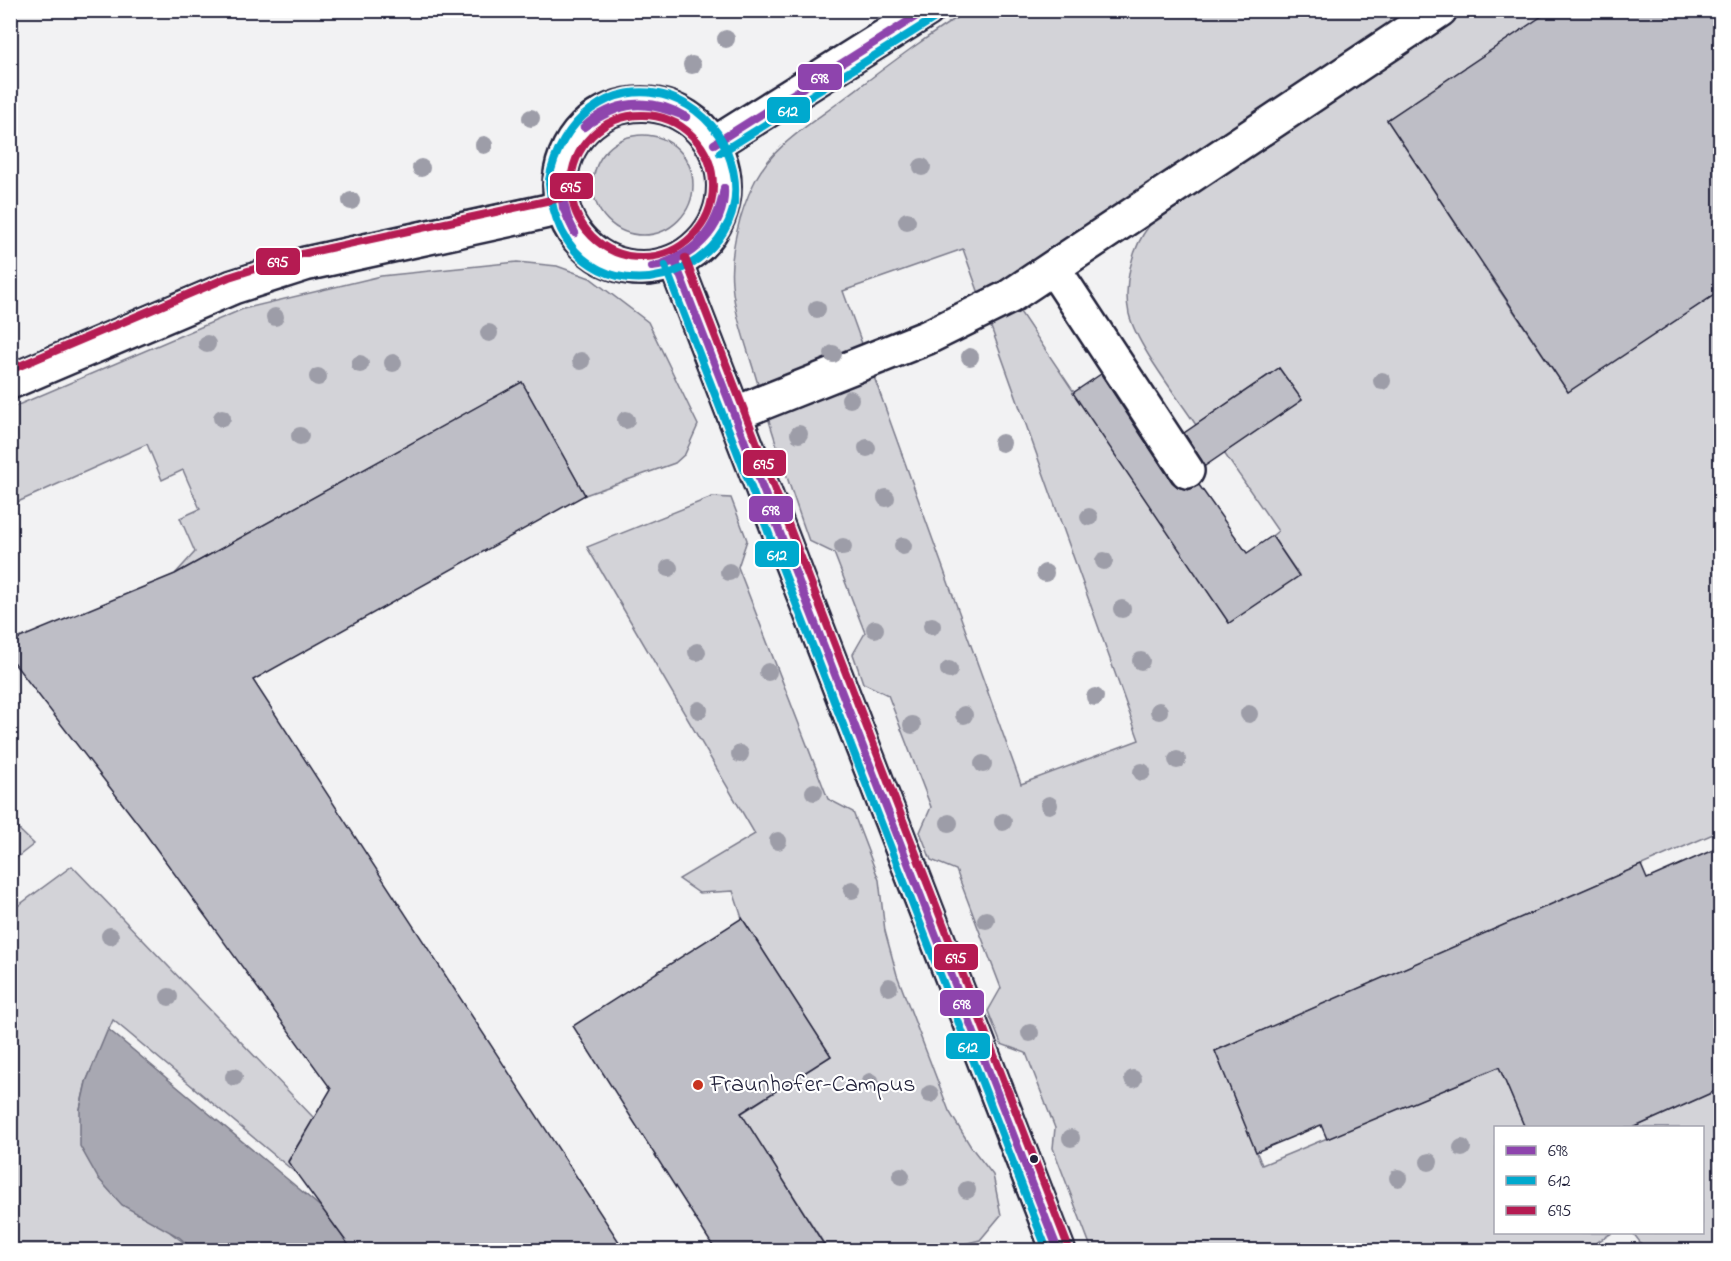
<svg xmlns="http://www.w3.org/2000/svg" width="1731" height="1261" viewBox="0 0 1731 1261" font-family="'Indie Flower',sans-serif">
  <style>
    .green { fill: #d3d3d8; stroke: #7a7a8a; stroke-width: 1.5; fill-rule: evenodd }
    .water { fill: #a8a8b2; stroke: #727282; stroke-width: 1.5 }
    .building { fill: #bebec6; stroke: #22223b; stroke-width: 1.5 }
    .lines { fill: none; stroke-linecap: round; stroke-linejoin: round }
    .minor-casing { stroke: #22223b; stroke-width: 38 }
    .minor { stroke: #fff; stroke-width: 33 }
    .bus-1-casing { stroke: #fff; stroke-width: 12 }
    .bus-2-casing { stroke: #fff; stroke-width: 12 }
    .bus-3-casing { stroke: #fff; stroke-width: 12 }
    .bus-1 { stroke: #8e44ad; stroke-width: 8 }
    .bus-2 { stroke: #00a9ce; stroke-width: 8 }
    .bus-3 { stroke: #b51b52; stroke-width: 8 }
    .tree { fill: #9d9da8 }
    .poi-dot { fill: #c8321e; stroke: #fff; stroke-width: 2 }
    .bus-dot { fill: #22223b; stroke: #fff; stroke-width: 2 }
    .labels { text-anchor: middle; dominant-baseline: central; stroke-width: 4.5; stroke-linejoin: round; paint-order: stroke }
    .poi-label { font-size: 24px; fill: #22223b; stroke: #fff; text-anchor: start }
    .line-badge { stroke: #fff; stroke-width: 2 }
    .badge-label { font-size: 16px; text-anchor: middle; font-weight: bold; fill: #fff }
  </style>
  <rect width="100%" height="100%" fill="#f2f2f3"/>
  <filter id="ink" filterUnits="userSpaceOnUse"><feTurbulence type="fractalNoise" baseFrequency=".0167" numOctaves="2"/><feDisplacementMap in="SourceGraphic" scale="12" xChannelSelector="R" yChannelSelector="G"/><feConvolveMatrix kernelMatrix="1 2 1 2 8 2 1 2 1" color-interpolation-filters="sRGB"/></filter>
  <g filter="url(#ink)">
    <g class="green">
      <path d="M968 11H1551L1387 120 1471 247 1720 81V108L1483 266 1568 392 1720 291V831L1215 1051 1262 1165 1499 1067 1525 1127 1496 1128V1232L1612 1233 1585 1250H1092L1053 1148 1055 1128 1026 1053 1001 1044 988 1011 1001 988 956 870 931 860 920 832 931 807 888 695 863 683 853 654 865 633 834 553 809 541C790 488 773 435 757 381 748 350 735 317 732 284 729 253 740 211 754 183 771 146 815 121 846 97 886 67 926 36 968 11ZM1188 181C1175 196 1161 210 1149 226 1131 249 1123 286 1129 314 1137 346 1177 396 1196 425L1279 368 1302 400 1224 453 1278 531 1272 536 1299 575 1229 623 1010 297ZM963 249 1139 740 1021 784 843 291Z"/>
      <circle cx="643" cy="185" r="50"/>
      <path d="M517 262 557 266 590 278 648 322 698 425 685 454 675 463 585 495 522 382 175 574 195 552 180 518 200 509 183 470 162 480 147 444 11 505V408L243 309 381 276Z"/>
      <path d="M712 497 731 498 747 540 738 567 828 799 853 812 879 880 885 931 897 975 949 1111 971 1147 993 1175 1001 1215 980 1240 939 1250H828L749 1126 728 1122 831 1056 742 918 733 891 699 893 679 879 755 834 587 547Z"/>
      <path d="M11 822 34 844 11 862Z"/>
      <path d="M72 866 314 1118 288 1161 297 1174 113 1020 86 1082 80 1109 171 1233 194 1250H11V911Z"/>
      <path d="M1720 1089V1170L1716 1173 1720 1180V1250H1646L1633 1233 1702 1232V1128H1633Z"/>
    </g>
    <path class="water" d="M108 1029 323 1209 350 1247 348 1250H194L179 1237 122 1205 98 1178 80 1146V1109L86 1082Z"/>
    <g class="building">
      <path d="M1551 10H1720V291L1568 392 1387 120Z"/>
      <path d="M1279 368 1302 400 1205 466 1184 433Z"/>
      <path d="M1101 374 1172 482 1178 487 1188 490 1199 485 1247 553 1272 536 1299 576 1229 623 1073 393Z"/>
      <path d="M522 382 585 495 253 680 625 1251H353L288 1162 331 1089 142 829 10 658V642L175 574Z"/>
      <path d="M1720 847V1089L1633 1128H1525L1499 1067 1327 1139 1321 1125 1256 1152 1215 1051 1641 865 1647 879Z"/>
      <path d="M742 918 831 1056 741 1113 828 1251H716L573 1026Z"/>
    </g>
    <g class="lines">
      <defs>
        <g id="minor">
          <circle cx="642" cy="186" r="82"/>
          <path d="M714 144 927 10"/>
          <path d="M675 262 1058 1250"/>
          <path d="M1054 269 1187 471"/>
          <path d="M10 382 233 287 305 264 562 208"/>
          <path d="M734 414 928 337 1009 297 1440 10"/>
        </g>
      </defs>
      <use href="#minor" class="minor-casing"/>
      <use href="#minor" class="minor"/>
      <defs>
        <g id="bus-1">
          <path d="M584 127C611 100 653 96 686 117"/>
          <path d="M584 127C622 101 643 99 686 117"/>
          <path d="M714 144 926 10"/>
          <path d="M560 185 568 219 575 233"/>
          <path d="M560 185 563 208 575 233"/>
          <path d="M675 262 1058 1250"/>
          <path d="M652 267C694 255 717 232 724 188"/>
          <path d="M652 267C689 263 727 228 724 188"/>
        </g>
        <g id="bus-2">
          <path d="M720 153 933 19"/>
          <path d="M549 184C566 346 779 276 727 151 717 126 696 106 670 97 610 77 559 123 549 180"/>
          <path d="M665 266 1047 1250"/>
        </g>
        <g id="bus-3">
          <circle cx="642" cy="186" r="71"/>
          <path d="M685 258 1068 1246"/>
          <path d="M10 370 229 277 302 254 560 198"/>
        </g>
      </defs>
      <use href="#bus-1" class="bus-1-casing"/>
      <use href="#bus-2" class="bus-2-casing"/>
      <use href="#bus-3" class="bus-3-casing"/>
      <use href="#bus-1" class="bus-1"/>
      <use href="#bus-2" class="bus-2"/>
      <use href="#bus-3" class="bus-3"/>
    </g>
    <g class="tree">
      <circle cx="726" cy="39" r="9"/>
      <circle cx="692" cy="65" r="9"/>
      <circle cx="531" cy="118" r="9"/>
      <circle cx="484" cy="145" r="9"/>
      <circle cx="922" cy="167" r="9"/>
      <circle cx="421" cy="168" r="9"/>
      <circle cx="351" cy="201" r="9"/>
      <circle cx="907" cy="221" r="9"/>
      <circle cx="817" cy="309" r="9"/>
      <circle cx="275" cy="317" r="9"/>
      <circle cx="489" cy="333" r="9"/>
      <circle cx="207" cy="344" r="9"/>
      <circle cx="833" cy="354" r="9"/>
      <circle cx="970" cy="357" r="9"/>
      <circle cx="581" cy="361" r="9"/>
      <circle cx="393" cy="363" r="9"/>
      <circle cx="360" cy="364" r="9"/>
      <circle cx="318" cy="377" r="9"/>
      <circle cx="1382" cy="381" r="9"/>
      <circle cx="850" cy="399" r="9"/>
      <circle cx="222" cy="418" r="9"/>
      <circle cx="626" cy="420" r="9"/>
      <circle cx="799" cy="434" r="9"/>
      <circle cx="300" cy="436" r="9"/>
      <circle cx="1002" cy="443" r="9"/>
      <circle cx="867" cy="448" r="9"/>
      <circle cx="886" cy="498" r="9"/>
      <circle cx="1089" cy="517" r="9"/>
      <circle cx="903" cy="546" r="9"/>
      <circle cx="843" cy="547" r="9"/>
      <circle cx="1104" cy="561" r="9"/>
      <circle cx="669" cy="568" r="9"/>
      <circle cx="729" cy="572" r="9"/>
      <circle cx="1045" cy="573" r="9"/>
      <circle cx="1122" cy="609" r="9"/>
      <circle cx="932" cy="626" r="9"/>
      <circle cx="875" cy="629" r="9"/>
      <circle cx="697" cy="652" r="9"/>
      <circle cx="1141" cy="661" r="9"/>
      <circle cx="949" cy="670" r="9"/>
      <circle cx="768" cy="672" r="9"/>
      <circle cx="1095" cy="697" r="9"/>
      <circle cx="699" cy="710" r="9"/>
      <circle cx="1159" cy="711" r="9"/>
      <circle cx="1249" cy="714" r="9"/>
      <circle cx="964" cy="715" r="9"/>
      <circle cx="912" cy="725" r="9"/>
      <circle cx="740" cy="754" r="9"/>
      <circle cx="1177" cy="760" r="9"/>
      <circle cx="983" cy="764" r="9"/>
      <circle cx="1142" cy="772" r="9"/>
      <circle cx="814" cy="792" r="9"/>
      <circle cx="1049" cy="805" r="9"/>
      <circle cx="1003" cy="822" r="9"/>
      <circle cx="949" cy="823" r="9"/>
      <circle cx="778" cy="841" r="9"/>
      <circle cx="852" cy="890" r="9"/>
      <circle cx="986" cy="920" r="9"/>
      <circle cx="110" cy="936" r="9"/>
      <circle cx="889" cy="987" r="9"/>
      <circle cx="169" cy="997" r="9"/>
      <circle cx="1030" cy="1033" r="9"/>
      <circle cx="234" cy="1077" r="9"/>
      <circle cx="1133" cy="1079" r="9"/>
      <circle cx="870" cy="1082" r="9"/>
      <circle cx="930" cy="1094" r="9"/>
      <circle cx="1071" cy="1138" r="9"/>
      <circle cx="1462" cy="1148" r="9"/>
      <circle cx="1429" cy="1162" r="9"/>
      <circle cx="901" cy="1176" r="9"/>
      <circle cx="1398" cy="1178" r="9"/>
      <circle cx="967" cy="1190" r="9"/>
    </g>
  </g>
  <circle class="poi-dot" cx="698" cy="1085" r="6"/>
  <circle class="bus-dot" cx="1034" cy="1159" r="5"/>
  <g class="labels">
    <g class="poi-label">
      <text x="710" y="1085">Fraunhofer-Campus</text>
    </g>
  </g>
  <g class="line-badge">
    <rect x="797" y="63" width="46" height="28" rx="6" fill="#8e44ad"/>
    <rect x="766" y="96" width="45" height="28" rx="6" fill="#00a9ce"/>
    <rect x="549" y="172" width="45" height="28" rx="6" fill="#b51b52"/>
    <rect x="255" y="247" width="46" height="29" rx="6" fill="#b51b52"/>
    <rect x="742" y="449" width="45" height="28" rx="6" fill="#b51b52"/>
    <rect x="748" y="495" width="46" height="28" rx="6" fill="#8e44ad"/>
    <rect x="754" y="540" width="46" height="28" rx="6" fill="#00a9ce"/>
    <rect x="933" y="943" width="46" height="28" rx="6" fill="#b51b52"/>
    <rect x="939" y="989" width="46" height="28" rx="6" fill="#8e44ad"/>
    <rect x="945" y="1032" width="46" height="28" rx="6" fill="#00a9ce"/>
  </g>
  <g class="badge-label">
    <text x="820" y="83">698</text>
    <text x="788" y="116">612</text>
    <text x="571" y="192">695</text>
    <text x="278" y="267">695</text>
    <text x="764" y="469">695</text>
    <text x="771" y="515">698</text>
    <text x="777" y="560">612</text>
    <text x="956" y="963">695</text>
    <text x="962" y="1009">698</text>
    <text x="968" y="1052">612</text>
  </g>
  <rect width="1731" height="1261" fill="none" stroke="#fff" stroke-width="36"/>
  <rect x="18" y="18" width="1695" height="1225" fill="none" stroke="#22223b" stroke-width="2" filter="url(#ink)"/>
  <rect x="1494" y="1126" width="210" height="108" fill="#ffffff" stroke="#a7a7b1" stroke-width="1.5"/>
  <rect x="1506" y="1146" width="30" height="9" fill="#8e44ad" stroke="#a7a7b1" stroke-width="1.5"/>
  <text x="1548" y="1156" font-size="18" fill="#22223b">698</text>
  <rect x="1506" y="1176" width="30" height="9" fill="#00a9ce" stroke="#a7a7b1" stroke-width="1.5"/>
  <text x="1548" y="1186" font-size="18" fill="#22223b">612</text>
  <rect x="1506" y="1206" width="30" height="9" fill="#b51b52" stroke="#a7a7b1" stroke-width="1.5"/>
  <text x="1548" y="1216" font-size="18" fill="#22223b">695</text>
</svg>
